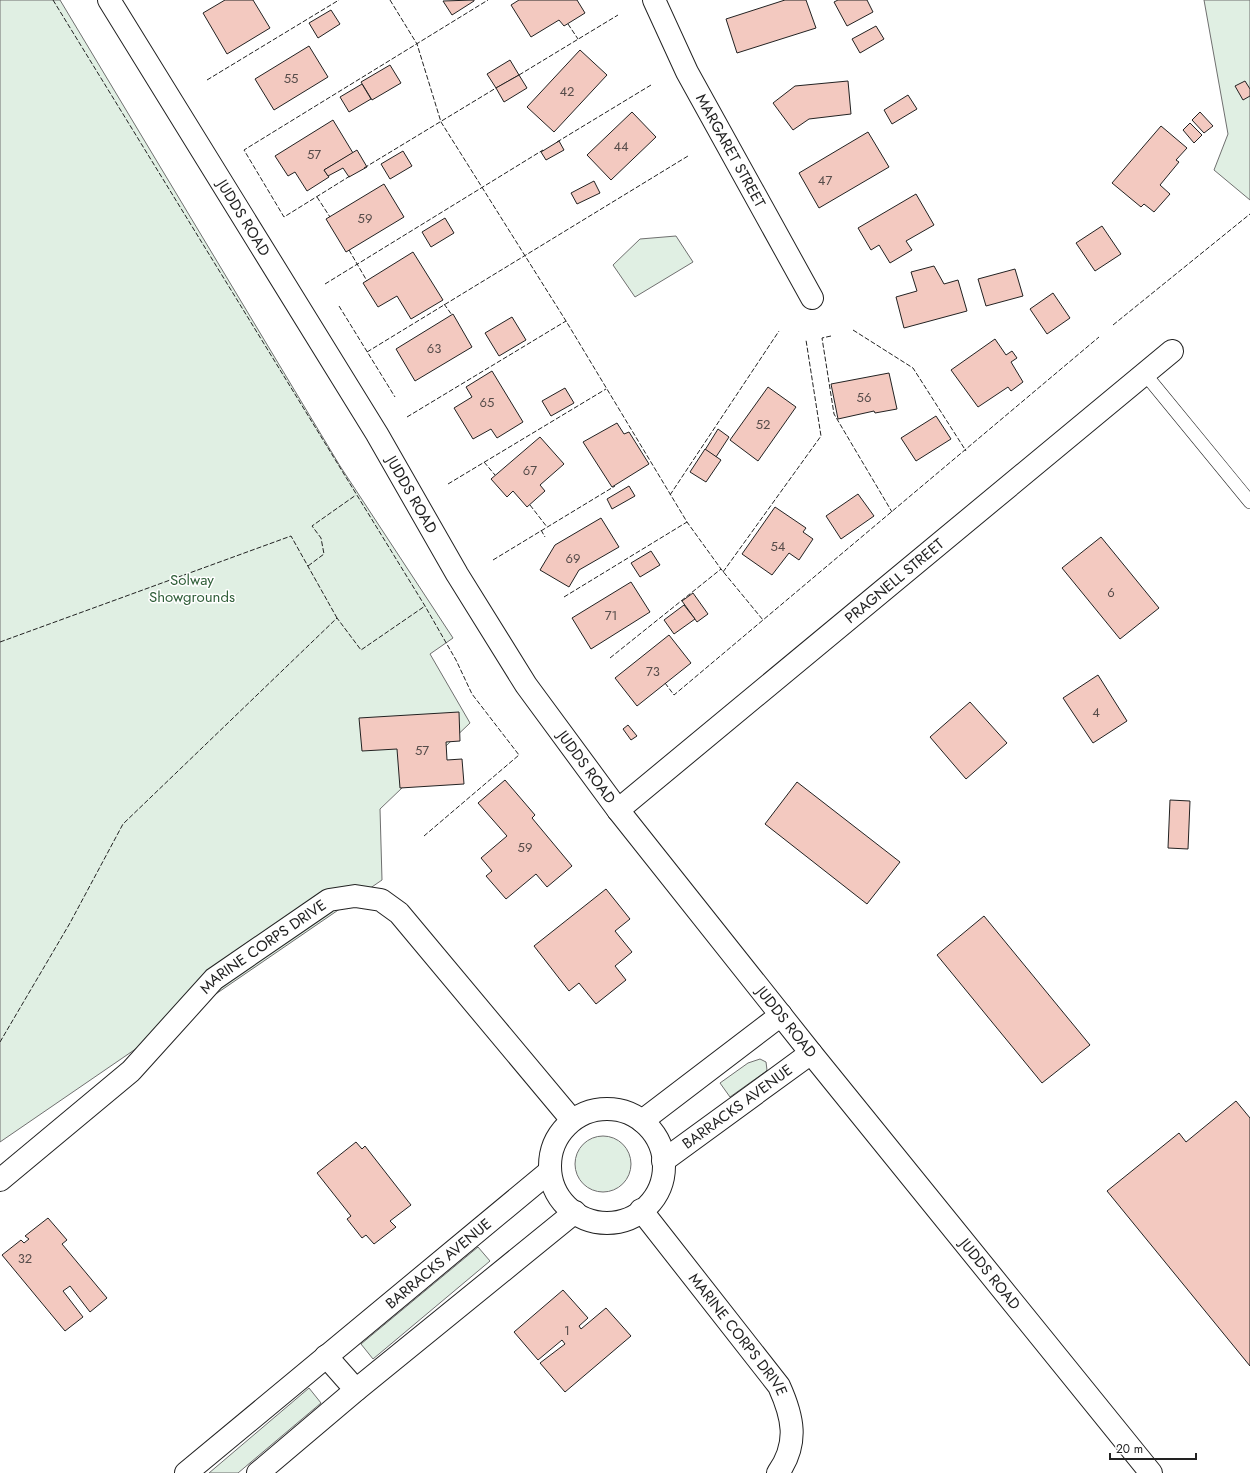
<svg xmlns="http://www.w3.org/2000/svg" width="1250" height="1473" viewBox="0 0 1250 1473" font-family="Jost,sans-serif">
  <style>
    .green { fill: #e0efe3; stroke: #6f6f6f }
    .building { fill: #f3c9c0; stroke: #222 }
    .lines { fill: none; stroke-linecap: round; stroke-linejoin: round }
    .service-casing { stroke: #222; stroke-width: 14 }
    .minor-casing { stroke: #222; stroke-width: 24 }
    .service { stroke: #fff; stroke-width: 13 }
    .minor { stroke: #fff; stroke-width: 22 }
    .fence { stroke: #222; stroke-width: 1; stroke-dasharray: 5 2; stroke-linecap: butt }
    .labels { text-anchor: middle; dominant-baseline: central; stroke-width: 3; stroke-linejoin: round; paint-order: stroke }
    .number-label { font-size: 13px; fill: #564c4a }
    .street-label { font-size: 15px; fill: #222; stroke: #fff }
    .park-label { font-size: 15px; fill: #2f5e38; stroke: #fff }
  </style>
  <rect width="100%" height="100%" fill="#fff"/>
  <g class="green">
    <path d="M0 0H60L340 466 453 638 430 654 470 723 380 809 382 880 0 1142Z"/>
    <path d="M1204 0H1250V200L1214 170 1228 134Z"/>
    <path d="M676 236 693 262 635 297 613 265 640 239Z"/>
    <path d="M760 1059 766 1062 767 1070 765 1072 730 1097 720 1083 748 1063Z"/>
    <circle cx="603" cy="1164" r="28"/>
    <path d="M478 1247 490 1261 373 1359 361 1344Z"/>
    <path d="M309 1388 321 1403 238 1473H209Z"/>
  </g>
  <g class="building">
    <path d="M225 0H253L270 28 227 54 203 13Z"/>
    <path d="M474 0V1L452 15 443 1Z"/>
    <path d="M519 0H577L585 13 564 26 559 20 531 37 511 5Z"/>
    <path d="M785 0H806L816 28 737 53 726 19Z"/>
    <path d="M838 0H867L873 12 847 26 834 2Z"/>
    <path d="M331 10 340 24 318 38 309 23Z"/>
    <path d="M876 26 884 39 860 53 852 39Z"/>
    <path d="M309 46 328 77 274 110 255 79Z"/>
    <path d="M580 50 607 75 554 132 527 107Z"/>
    <path d="M510 60 519 75 496 88 487 74Z"/>
    <path d="M390 65 401 83 372 100 361 82Z"/>
    <path d="M519 75 527 88 504 102 496 88Z"/>
    <path d="M848 81 851 114 809 119 793 130 773 103 795 86Z"/>
    <path d="M1245 81 1250 89V96L1243 100 1235 86Z"/>
    <path d="M362 84 371 99 349 112 340 97Z"/>
    <path d="M908 95 917 109 892 124 884 110Z"/>
    <path d="M632 112 656 137 611 180 587 155Z"/>
    <path d="M1200 112 1213 126 1204 133 1192 120Z"/>
    <path d="M333 120 353 153 324 170 329 177 307 191 295 172 288 176 275 156Z"/>
    <path d="M1190 123 1202 135 1194 143 1183 130Z"/>
    <path d="M1161 126 1187 148 1176 160 1179 162 1160 185 1170 194 1154 212 1144 204 1141 207 1112 183Z"/>
    <path d="M868 132 889 167 819 208 799 173Z"/>
    <path d="M559 141 564 150 546 160 541 152Z"/>
    <path d="M357 150 367 167 349 177 343 168 328 176 324 170Z"/>
    <path d="M403 151 412 166 390 179 381 164Z"/>
    <path d="M594 181 600 193 577 204 571 193Z"/>
    <path d="M384 184 404 217 346 252 326 219Z"/>
    <path d="M916 194 934 225 906 241 912 250 890 263 879 245 871 250 858 228Z"/>
    <path d="M445 218 454 233 431 247 422 232Z"/>
    <path d="M1102 226 1121 254 1095 271 1076 243Z"/>
    <path d="M413 252 443 300 411 319 397 296 378 307 363 283Z"/>
    <path d="M934 266 944 284 958 280 967 311 904 328 896 297 917 291 911 272Z"/>
    <path d="M1015 269 1023 296 986 306 978 279Z"/>
    <path d="M1053 293 1070 318 1047 334 1030 309Z"/>
    <path d="M453 314 472 347 415 381 396 349Z"/>
    <path d="M512 317 526 340 499 356 485 333Z"/>
    <path d="M995 339 1006 355 1012 351 1017 358 1011 362 1023 382 1011 391 1008 387 978 407 951 370Z"/>
    <path d="M492 371 523 422 497 438 491 429 473 439 454 408 472 397 466 387Z"/>
    <path d="M889 373 897 409 875 413 874 411 838 419 831 384Z"/>
    <path d="M768 387 796 407 758 461 730 440Z"/>
    <path d="M565 388 574 403 551 416 542 401Z"/>
    <path d="M936 416 951 439 916 461 901 438Z"/>
    <path d="M617 423 624 434 629 432 649 464 612 487 583 442Z"/>
    <path d="M718 429 729 437 716 457 705 450Z"/>
    <path d="M540 437 564 464 540 485 545 491 527 507 513 491 507 497 491 479Z"/>
    <path d="M705 449 721 460 706 482 690 472Z"/>
    <path d="M629 486 635 496 612 509 607 499Z"/>
    <path d="M858 494 874 516 841 539 826 516Z"/>
    <path d="M775 507 806 528 803 532 813 539 799 560 789 553 772 575 742 554Z"/>
    <path d="M601 518 619 547 579 570 569 587 540 570 555 545Z"/>
    <path d="M1101 537 1159 608 1120 639 1062 568Z"/>
    <path d="M651 551 660 565 640 577 631 563Z"/>
    <path d="M631 582 650 612 591 649 572 618Z"/>
    <path d="M693 593 708 614 697 622 682 601Z"/>
    <path d="M684 605 695 619 674 634 664 620Z"/>
    <path d="M669 635 691 663 637 706 615 678Z"/>
    <path d="M1098 675 1127 721 1093 743 1063 698Z"/>
    <path d="M970 702 1007 743 966 779 930 737Z"/>
    <path d="M459 712 460 741 446 742 447 760 462 759 464 784 400 788 397 749 362 751 359 718Z"/>
    <path d="M628 725 637 736 631 740 623 729Z"/>
    <path d="M505 780 535 815 532 818 572 866 547 887 536 874 506 899 486 876 492 871 481 858 507 836 478 803Z"/>
    <path d="M797 782 900 862 867 904 765 824Z"/>
    <path d="M1170 800 1190 801 1188 849 1168 848Z"/>
    <path d="M606 889 630 919 615 931 632 952 615 966 626 980 596 1004 579 983 569 991 534 946Z"/>
    <path d="M984 916 1090 1045 1042 1083 937 955Z"/>
    <path d="M1236 1101 1250 1118V1366L1107 1191 1179 1133 1186 1142Z"/>
    <path d="M356 1142 362 1149 365 1146 411 1205 390 1221 396 1227 374 1244 366 1235 362 1238 347 1219 351 1216 317 1173Z"/>
    <path d="M48 1218 67 1240 62 1244 107 1298 90 1312 70 1286 63 1291 83 1317 65 1331 2 1255 21 1240 24 1243 29 1239 25 1236Z"/>
    <path d="M563 1290 588 1318 579 1326 581 1329 606 1308 631 1336 565 1392 540 1363 565 1344 562 1340 538 1360 514 1332Z"/>
  </g>
  <g class="lines">
    <defs>
      <path id="service" d="M1145 374 1250 502"/>
      <g id="minor">
        <path id="s1" d="M109 0 377 434 457 574 526 685 618 810 811 1053 1151 1473"/>
        <path id="s2" d="M654 0 687 72 812 298"/>
        <path id="s3" d="M618 810 1172 351"/>
        <circle cx="607" cy="1166" r="57"/>
        <path d="M642 1121 781 1015"/>
        <path id="s4" d="M663 1161 811 1053"/>
        <path id="s5" d="M0 1180 131 1071 214 979 329 900 355 896 381 900 399 913 572 1120"/>
        <path id="s6" d="M641 1210 779 1386C793 1417 799 1443 778 1473"/>
        <path d="M326 1356 356 1390"/>
        <path id="s7" d="M186 1473 550 1171"/>
        <path d="M258 1473 356 1390 575 1212"/>
      </g>
    </defs>
    <use href="#service" class="service-casing"/>
    <use href="#minor" class="minor-casing"/>
    <use href="#service" class="service"/>
    <use href="#minor" class="minor"/>
    <g class="fence">
      <path d="M53 0 425 606 456 660 472 694 519 755 424 836"/>
      <path d="M390 0 417 44 441 122 566 321 687 522 721 569 763 620"/>
      <path d="M568 24 578 39"/>
      <path d="M519 75 618 15"/>
      <path d="M207 80 339 0"/>
      <path d="M557 142 651 85"/>
      <path d="M364 168 496 88"/>
      <path d="M350 176 284 217 244 150 488 0"/>
      <path d="M317 197 330 217"/>
      <path d="M349 250 367 281"/>
      <path d="M325 284 543 150"/>
      <path d="M444 304 452 315"/>
      <path d="M339 306 395 397"/>
      <path d="M1113 325 1250 214"/>
      <path d="M853 330 913 368 966 451"/>
      <path d="M831 336 822 338 834 414 892 512"/>
      <path d="M367 352 688 156"/>
      <path d="M407 417 566 321"/>
      <path d="M484 462 495 475"/>
      <path d="M448 484 606 389"/>
      <path d="M670 495 779 331"/>
      <path d="M530 505 547 527"/>
      <path d="M541 530 545 537"/>
      <path d="M493 560 615 486"/>
      <path d="M308 566 324 554 321 538 312 526 356 495"/>
      <path d="M723 572 821 436 806 340"/>
      <path d="M564 597 687 522"/>
      <path d="M0 642 291 536 337 618"/>
      <path d="M610 658 721 569"/>
      <path d="M665 683 674 695 1099 337"/>
      <path d="M0 1042 70 923 123 824 337 618 361 650 425 606"/>
    </g>
  </g>
  <g class="labels">
    <g class="number-label">
      <text x="291" y="78">55</text>
      <text x="567" y="91">42</text>
      <text x="621" y="146">44</text>
      <text x="314" y="154">57</text>
      <text x="825" y="180">47</text>
      <text x="365" y="218">59</text>
      <text x="434" y="348">63</text>
      <text x="864" y="397">56</text>
      <text x="487" y="402">65</text>
      <text x="763" y="424">52</text>
      <text x="530" y="470">67</text>
      <text x="778" y="546">54</text>
      <text x="573" y="558">69</text>
      <text x="1111" y="592">6</text>
      <text x="611" y="615">71</text>
      <text x="653" y="671">73</text>
      <text x="1096" y="712">4</text>
      <text x="422" y="750">57</text>
      <text x="525" y="847">59</text>
      <text x="25" y="1258">32</text>
      <text x="567" y="1330">1</text>
    </g>
    <g class="street-label">
      <text stroke="none"><textPath href="#s2" startOffset="169">MARGARET STREET</textPath></text>
      <text stroke="none"><textPath href="#s1" startOffset="256">JUDDS ROAD</textPath></text>
      <text stroke="none"><textPath href="#s1" startOffset="580">JUDDS ROAD</textPath></text>
      <text stroke="none"><textPath href="#s3" startOffset="359">PRAGNELL STREET</textPath></text>
      <text stroke="none"><textPath href="#s1" startOffset="904">JUDDS ROAD</textPath></text>
      <text stroke="none"><textPath href="#s5" startOffset="353">MARINE CORPS DRIVE</textPath></text>
      <text stroke="none"><textPath href="#s1" startOffset="1228">JUDDS ROAD</textPath></text>
      <text stroke="none"><textPath href="#s4" startOffset="92">BARRACKS AVENUE</textPath></text>
      <text stroke="none"><textPath href="#s7" startOffset="328">BARRACKS AVENUE</textPath></text>
      <text stroke="none"><textPath href="#s1" startOffset="1552">JUDDS ROAD</textPath></text>
      <text stroke="none"><textPath href="#s6" startOffset="158">MARINE CORPS DRIVE</textPath></text>
    </g>
    <g class="park-label">
      <text x="192" y="580">Solway<tspan x="192" dy="17">Showgrounds</tspan></text>
    </g>
  </g>
  <path d="M1110 1453v6h86v-6" fill="none" stroke="#222222" stroke-width="2"/>
  <text x="1116" y="1453" font-size="12" fill="#222222" stroke="#ffffff" stroke-width="3" paint-order="stroke">20 m</text>
</svg>
